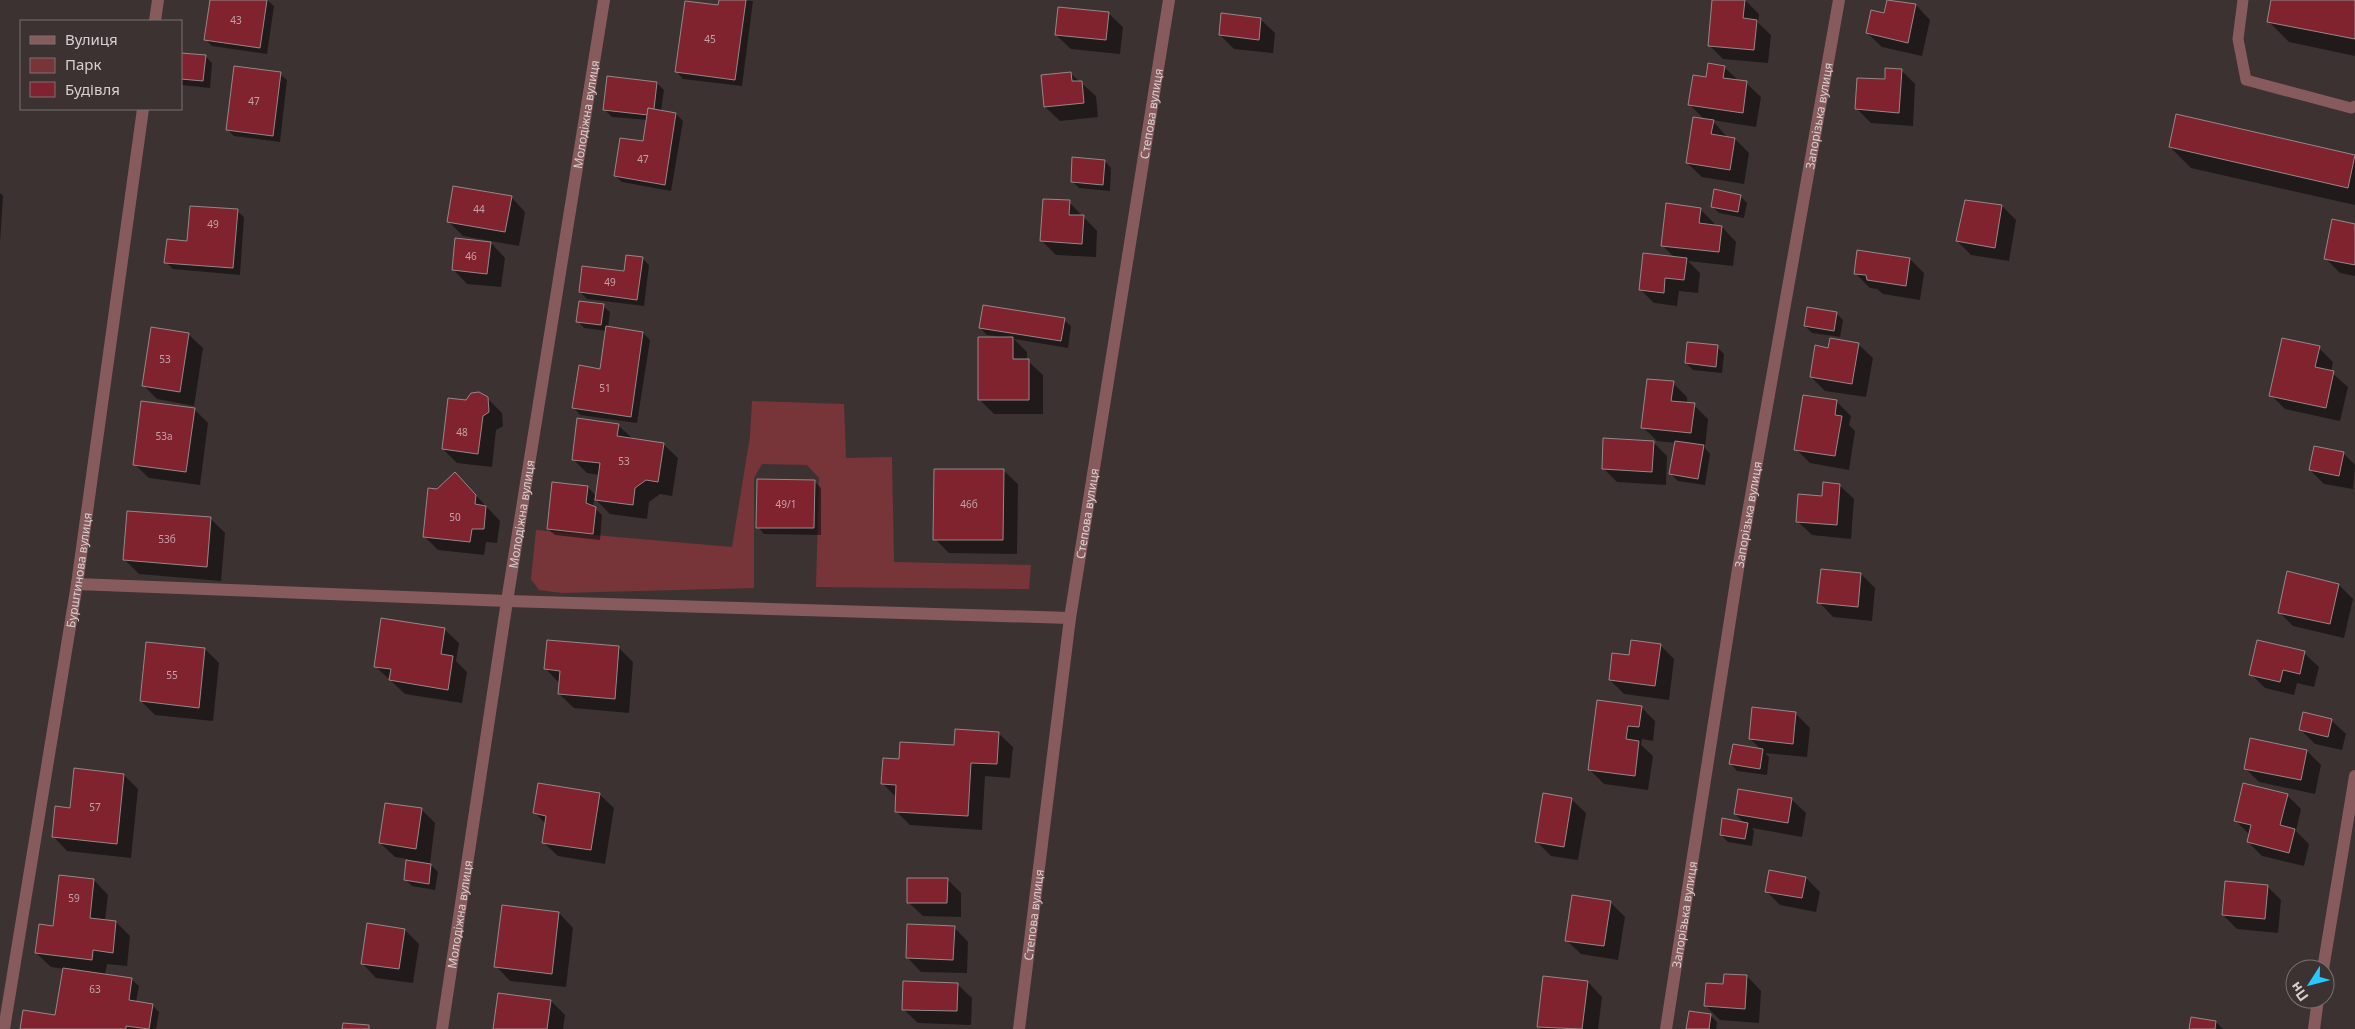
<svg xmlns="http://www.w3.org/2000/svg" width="2355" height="1029" viewBox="0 0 2355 1029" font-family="'Noto Sans',sans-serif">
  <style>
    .green { fill: #77353a }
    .shadow { fill: #0007 }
    .building { fill: #81222f; stroke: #958888 }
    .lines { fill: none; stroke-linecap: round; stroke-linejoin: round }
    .lane { stroke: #875b5d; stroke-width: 11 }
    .street { stroke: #875b5d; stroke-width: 12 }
    .labels { text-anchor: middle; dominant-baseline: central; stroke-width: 4.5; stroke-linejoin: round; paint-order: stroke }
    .number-label { font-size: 10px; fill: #c2a4a8 }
    .street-label { font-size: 12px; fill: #d8d0d0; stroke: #3d3232 }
  </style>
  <rect width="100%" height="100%" fill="#3d3232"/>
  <path class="green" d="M752 401 844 404 846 458 892 457 894 562 1031 565 1029 589 816 587 819 478 807 465 762 464 754 478V588L562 593 539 590 531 579 536 530 732 547 750 436Z"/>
  <g class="shadow">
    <path d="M211 0H267L274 6 267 54 212 46 206 40Z"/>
    <path d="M720 0 753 1 742 86 683 79 677 72 719 7Z"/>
    <path d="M1713 0H1745L1759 14 1758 23 1771 35 1768 63 1723 59 1709 45Z"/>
    <path d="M1888 0 1916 5 1930 20 1922 56 1882 47 1867 33 1885 14Z"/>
    <path d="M2272 0H2355V56L2289 42 2268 21Z"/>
    <path d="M1108 13 1123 27 1120 54 1071 49 1056 35Z"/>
    <path d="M1260 19 1275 33 1273 53 1234 49 1220 35Z"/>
    <path d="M181 54 205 56 212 63 210 88 181 85Z"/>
    <path d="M1724 67 1739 81 1746 83 1761 97 1756 127 1712 120 1727 137 1735 139 1749 153 1744 184 1702 177 1687 163 1705 120 1690 105 1707 78Z"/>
    <path d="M1901 70 1915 84 1913 126 1871 123 1857 109 1886 81Z"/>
    <path d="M280 74 287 80 280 142 234 136 227 129Z"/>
    <path d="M1071 74 1096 96 1098 117 1060 121 1045 107Z"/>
    <path d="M657 83 664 90 661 111 676 114 683 121 671 191 622 182 615 176 644 143 648 120 612 117 605 110Z"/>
    <path d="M2177 116 2355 157V205L2191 168 2170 147Z"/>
    <path d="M1105 161 1111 168 1110 191 1079 188 1072 181Z"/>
    <path d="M0 193 3 196 0 243Z"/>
    <path d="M1740 196 1747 203 1744 218 1719 213 1712 206Z"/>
    <path d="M511 197 525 212 519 246 463 236 448 221Z"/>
    <path d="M1069 202 1097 231 1096 257 1056 255 1042 241Z"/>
    <path d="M2002 206 2016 220 2009 261 1971 255 1957 241Z"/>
    <path d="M1700 209 1714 223V226L1722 227 1736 242 1733 266 1688 261 1700 273 1698 293 1679 291 1677 306 1654 303 1640 289 1675 258 1662 245Z"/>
    <path d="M237 211 244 217 240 275 173 269 166 262 189 242Z"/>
    <path d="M2355 225V276L2340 273 2325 258Z"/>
    <path d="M491 243 505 258 501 287 467 284 453 269Z"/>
    <path d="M642 258 649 265 644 306 587 299 580 292 625 273Z"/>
    <path d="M1910 259 1924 273 1920 300 1883 294 1877 289 1870 288 1855 273Z"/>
    <path d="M603 306 610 312 608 328 643 333 650 340 637 423 580 415 574 408 601 370 607 331 584 328 578 321Z"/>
    <path d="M1836 313 1843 320 1840 337 1812 333 1805 326Z"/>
    <path d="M1064 320 1071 326 1068 348 1014 339 1027 352V360L1043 375V414H994L979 399 996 336 987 335 980 328Z"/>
    <path d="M188 334 203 348 194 406 157 399 143 385Z"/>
    <path d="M1858 344 1873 358 1866 397 1825 391 1811 377 1830 349Z"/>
    <path d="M1717 347 1724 354 1722 373 1693 370 1686 363Z"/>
    <path d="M2319 348 2333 362 2331 372 2348 387 2340 421 2285 409 2271 395Z"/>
    <path d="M1673 383 1687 397V404L1694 405 1708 419 1705 448 1710 454 1705 485 1678 481 1671 474 1676 443 1657 441 1643 427Z"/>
    <path d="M487 398 502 413 503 426 496 430 492 467 457 463 443 449 466 401Z"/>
    <path d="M1836 401 1851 416 1849 425 1855 431 1849 470 1810 463 1796 449Z"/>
    <path d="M194 409 208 423 200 485 149 478 134 464Z"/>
    <path d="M618 425 633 439 663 444 678 458 672 496 660 494 649 502 647 519 610 514 594 498 593 507 602 515 600 540 555 535 548 529 588 487 596 496 600 475 587 473 573 459Z"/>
    <path d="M1653 442 1667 456 1666 485 1617 482 1603 468Z"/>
    <path d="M2343 453 2355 465 2353 489 2324 484 2310 470Z"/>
    <path d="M1003 470 1018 484 1017 554 949 553 935 539Z"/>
    <path d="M814 481 821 488V535L764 534 758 527Z"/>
    <path d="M1839 485 1854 499 1851 539 1812 535 1797 521Z"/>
    <path d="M469 488 500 521 497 543 486 542 484 555 438 550 424 536Z"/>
    <path d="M211 519 225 533 221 581 139 574 125 560Z"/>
    <path d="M1861 574 1875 588 1872 621 1833 617 1819 602Z"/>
    <path d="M2339 585 2353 599 2344 638 2293 626 2279 612Z"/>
    <path d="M444 629 459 643 456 661 467 672 462 703 405 694 375 666Z"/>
    <path d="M1660 645 1674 659 1669 700 1624 694 1610 680 1630 656Z"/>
    <path d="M619 648 633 662 629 713 574 708 559 694 560 684 546 669Z"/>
    <path d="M205 649 219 663 213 721 155 715 141 701Z"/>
    <path d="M2304 653 2319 667 2314 687 2297 683 2294 695 2265 688 2251 674Z"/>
    <path d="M1641 707 1655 721 1653 741 1642 739 1641 745 1653 756 1648 790 1604 784 1590 770Z"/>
    <path d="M1753 709 1796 714 1810 728 1807 757 1765 753 1769 757 1767 775 1737 771 1731 764 1762 750 1750 739Z"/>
    <path d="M2331 720 2346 734 2342 750 2315 744 2301 730Z"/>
    <path d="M998 733 1013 747 1010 778 985 776 982 830 910 825 896 811 897 798 882 783 900 761Z"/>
    <path d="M2307 751 2321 765 2315 794 2259 782 2245 768Z"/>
    <path d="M124 775 138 789 131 858 67 851 53 836 71 809Z"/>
    <path d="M599 794 614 808 605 864 558 856 543 842 546 824 535 813Z"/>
    <path d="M2287 795 2301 809 2296 831 2309 844 2304 866 2262 856 2248 842 2250 835 2236 821Z"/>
    <path d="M1571 799 1586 813 1578 860 1551 856 1537 842Z"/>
    <path d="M1791 799 1806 813 1802 837 1752 828 1754 831 1752 846 1728 842 1721 835 1745 824 1735 814Z"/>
    <path d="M421 809 435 823 430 864 438 872 435 890 412 886 405 879 408 859 395 857 380 843Z"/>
    <path d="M1806 878 1820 892 1816 912 1780 905 1766 891Z"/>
    <path d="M947 879 961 893V917L923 916 908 902Z"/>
    <path d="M94 880 108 895 105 921 116 922 130 936 127 966 107 964 105 975 132 980 139 986 136 1002 152 1005 159 1012 156 1029H22L56 1016 64 969 51 967 36 953 54 927Z"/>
    <path d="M2267 886 2281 900 2278 933 2237 929 2223 915Z"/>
    <path d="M1610 902 1625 917 1618 960 1581 954 1566 940Z"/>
    <path d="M559 913 573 928 566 987 510 981 496 966Z"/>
    <path d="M954 927 968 942 967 973 921 972 907 957Z"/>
    <path d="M405 930 419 944 413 983 376 978 362 963Z"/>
    <path d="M1747 976 1761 991 1759 1023 1720 1020 1706 1006 1724 986Z"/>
    <path d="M1588 982 1602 997 1598 1029H1541L1538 1026Z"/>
    <path d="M957 984 972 998 971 1025 918 1023 903 1009Z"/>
    <path d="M551 1001 565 1015 563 1029H494Z"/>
    <path d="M1710 1015 1717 1022 1716 1029H1688Z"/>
    <path d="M2216 1022 2223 1029H2190Z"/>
  </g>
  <g class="building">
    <path d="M210 0H267L260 48 204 40Z"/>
    <path d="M719 0H746L735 80 675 72 685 1 718 5Z"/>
    <path d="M1712 0H1745L1743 18 1757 20 1754 50 1708 46Z"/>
    <path d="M1887 0 1916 4 1908 43 1866 33 1871 10 1884 13Z"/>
    <path d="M2271 0H2355V39L2267 22Z"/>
    <path d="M1058 7 1109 12 1106 40 1055 35Z"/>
    <path d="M1221 13 1261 18 1259 40 1219 35Z"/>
    <path d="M181 53 206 55 203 81 181 79Z"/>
    <path d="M1708 63 1725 66 1723 78 1747 81 1743 113 1688 105 1693 75 1706 77Z"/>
    <path d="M234 66 281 72 273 136 226 130Z"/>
    <path d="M1885 68 1902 69 1899 113 1855 109 1857 78 1885 79Z"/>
    <path d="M1071 72 1072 81H1082L1084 103 1044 107 1041 75Z"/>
    <path d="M607 76 657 82 654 109 648 108V115L603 110Z"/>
    <path d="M648 108 676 113 665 185 614 176 620 138 643 141Z"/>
    <path d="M2176 114 2355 155 2348 188 2169 147Z"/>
    <path d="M1693 117 1714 120 1711 134 1735 138 1730 170 1686 163Z"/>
    <path d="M1072 157 1105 160 1103 185 1071 182Z"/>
    <path d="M453 186 512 196 505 232 447 222Z"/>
    <path d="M1714 189 1741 195 1738 212 1711 207Z"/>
    <path d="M1043 199 1070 200 1069 215H1084L1082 244 1040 241Z"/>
    <path d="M1965 200 2002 205 1995 248 1956 241Z"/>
    <path d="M1666 203 1701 208 1699 223 1722 226 1719 252 1661 246Z"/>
    <path d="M190 206 238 209 233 268 164 263 167 239 187 241Z"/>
    <path d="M2332 219 2355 224V265L2324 259Z"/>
    <path d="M455 238 491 242 487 274 452 270Z"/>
    <path d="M1857 250 1910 258 1906 286 1867 280 1866 275 1854 274Z"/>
    <path d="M1643 253 1687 258 1684 280 1665 278 1664 293 1639 290Z"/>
    <path d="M626 255 643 257 637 300 579 292 582 266 624 271Z"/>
    <path d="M579 301 604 304 601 325 576 322Z"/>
    <path d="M983 305 1065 318 1061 341 979 328Z"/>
    <path d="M1807 307 1837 312 1834 331 1804 326Z"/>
    <path d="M606 326 643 332 631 417 572 408 579 365 600 369Z"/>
    <path d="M151 327 189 333 180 392 142 386Z"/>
    <path d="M978 337H1013V359H1029V400H978Z"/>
    <path d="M1830 338 1859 343 1852 384 1810 377 1815 345 1828 348Z"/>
    <path d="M2282 338 2320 346 2315 367 2334 371 2326 408 2269 396Z"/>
    <path d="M1687 342 1718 345 1716 367 1685 363Z"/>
    <path d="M1647 379 1674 381 1671 401 1695 403 1691 433 1641 428Z"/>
    <path d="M479 392 488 397 489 412 483 416 478 454 442 449 448 398 466 400 471 393Z"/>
    <path d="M1803 395 1837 400 1835 415 1842 416 1835 456 1794 450Z"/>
    <path d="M141 401 195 408 186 472 133 465Z"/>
    <path d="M577 418 619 424 617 436 664 443 658 482 646 480 635 488 633 505 595 500 600 463 572 460Z"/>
    <path d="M1603 438 1654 441 1652 472 1602 469Z"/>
    <path d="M1675 441 1704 445 1698 479 1669 474Z"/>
    <path d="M2314 446 2344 452 2339 476 2309 470Z"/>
    <path d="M934 469H1004L1003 540H933Z"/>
    <path d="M455 472 476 495 475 504 486 506 484 529H472L470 542 423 537 428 488 437 489Z"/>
    <path d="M757 479 815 480 814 528H756Z"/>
    <path d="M552 482 588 486 586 503 596 507 593 534 547 529Z"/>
    <path d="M1823 482 1840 484 1837 525 1796 522 1798 494 1822 496Z"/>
    <path d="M127 511 211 517 207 567 123 560Z"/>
    <path d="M1821 569 1861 573 1858 607 1817 603Z"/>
    <path d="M2287 571 2339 584 2330 624 2278 613Z"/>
    <path d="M381 618 445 628 441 654 453 656 448 690 389 680 391 669 374 667Z"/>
    <path d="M547 640 619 646 615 699 558 694 560 671 544 669Z"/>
    <path d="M1631 640 1661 644 1655 686 1609 680 1612 653 1629 655Z"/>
    <path d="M2257 640 2305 651 2300 674 2283 670 2280 682 2249 675Z"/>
    <path d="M146 642 205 648 199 708 140 701Z"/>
    <path d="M1597 700 1642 706 1639 727 1628 726 1626 739 1639 741 1635 776 1588 770Z"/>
    <path d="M1752 707 1796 712 1793 744 1749 739Z"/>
    <path d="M2303 712 2332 719 2328 737 2299 730Z"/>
    <path d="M955 729 999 732 997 764 971 763 968 816 895 812 896 785 881 784 883 758 899 759 900 742 954 745Z"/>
    <path d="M2250 738 2307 750 2301 780 2244 769Z"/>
    <path d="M1733 744 1763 749 1760 769 1729 764Z"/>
    <path d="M74 768 124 774 117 844 52 837 55 806 70 808Z"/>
    <path d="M538 783 600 793 591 850 542 843 546 816 533 813Z"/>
    <path d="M2243 783 2288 794 2280 825 2295 829 2289 853 2247 842 2251 825 2234 821Z"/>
    <path d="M1738 789 1792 798 1788 823 1734 814Z"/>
    <path d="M1543 793 1572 798 1564 847 1535 842Z"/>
    <path d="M385 803 422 808 416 849 379 843Z"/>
    <path d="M1722 818 1748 823 1745 839 1720 835Z"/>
    <path d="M406 860 431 864 429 884 404 880Z"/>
    <path d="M1769 870 1806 877 1802 898 1765 892Z"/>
    <path d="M59 875 94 879 90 918 116 921 113 953 93 950 92 960 35 953 39 924 53 926Z"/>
    <path d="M907 878H948L947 903H907Z"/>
    <path d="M2225 881 2268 885 2265 919 2222 915Z"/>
    <path d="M1572 895 1611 901 1604 946 1565 941Z"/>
    <path d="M502 905 559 912 552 974 494 967Z"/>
    <path d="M367 923 405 929 399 969 361 964Z"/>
    <path d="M907 924 955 926 953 960 906 958Z"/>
    <path d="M63 968 132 978 129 1000 153 1004 149 1029 126 1026V1029H20L23 1010 55 1015Z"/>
    <path d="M1724 974 1747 975 1745 1009 1704 1006 1706 983 1723 984Z"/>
    <path d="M1543 976 1588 981 1582 1029 1537 1027Z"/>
    <path d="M903 981 958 983 957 1011 902 1010Z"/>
    <path d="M498 993 551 1000 547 1029H493Z"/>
    <path d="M1689 1011 1711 1014 1709 1029H1686Z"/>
    <path d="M2191 1017 2216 1021 2215 1029H2189Z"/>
    <path d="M343 1023 369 1025V1029H342Z"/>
  </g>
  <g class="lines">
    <path class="lane" d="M2243 0 2238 39 2246 80 2351 108 2355 106"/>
    <g class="street">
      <path d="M155 21 158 0"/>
      <path d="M77 584 507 601 1070 618"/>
      <path d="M2323 969 2355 776"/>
      <path id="s1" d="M4 1029 77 584 143 109"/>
      <path id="s2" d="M442 1029 507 601 604 0"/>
      <path id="s3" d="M1019 1029 1070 618 1169 0"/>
      <path id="s4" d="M1666 1029 1738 569 1839 0"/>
      <path d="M2314 1029 2318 999"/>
    </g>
  </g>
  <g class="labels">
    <g class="number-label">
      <text x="236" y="20">43</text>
      <text x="710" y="39">45</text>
      <text x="254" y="101">47</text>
      <text x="643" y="159">47</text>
      <text x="479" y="209">44</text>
      <text x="213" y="224">49</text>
      <text x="471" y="256">46</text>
      <text x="610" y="282">49</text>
      <text x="165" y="359">53</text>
      <text x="605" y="388">51</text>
      <text x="462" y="432">48</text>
      <text x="164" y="436">53а</text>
      <text x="624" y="461">53</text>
      <text x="786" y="504">49/1</text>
      <text x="969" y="504">46б</text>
      <text x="455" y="517">50</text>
      <text x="167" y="539">53б</text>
      <text x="172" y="675">55</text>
      <text x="95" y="807">57</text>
      <text x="74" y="898">59</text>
      <text x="95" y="989">63</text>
    </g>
    <g class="street-label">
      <text stroke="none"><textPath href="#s2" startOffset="926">Молодіжна вулиця</textPath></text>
      <text stroke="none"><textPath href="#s3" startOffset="925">Степова вулиця</textPath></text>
      <text stroke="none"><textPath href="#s4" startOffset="926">Запорізька вулиця</textPath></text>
      <text stroke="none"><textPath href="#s2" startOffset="521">Молодіжна вулиця</textPath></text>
      <text stroke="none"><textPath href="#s3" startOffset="520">Степова вулиця</textPath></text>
      <text stroke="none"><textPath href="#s4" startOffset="521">Запорізька вулиця</textPath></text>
      <text stroke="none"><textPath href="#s1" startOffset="465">Бурштинова вулиця</textPath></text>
      <text stroke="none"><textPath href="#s2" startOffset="116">Молодіжна вулиця</textPath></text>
      <text stroke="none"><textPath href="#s4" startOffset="116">Запорізька вулиця</textPath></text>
      <text stroke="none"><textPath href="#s3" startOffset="115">Степова вулиця</textPath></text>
    </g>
  </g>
  <rect x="20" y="20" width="162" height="90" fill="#3d3232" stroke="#7b7171"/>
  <rect x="30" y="36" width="25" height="8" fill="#875b5d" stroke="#7b7171"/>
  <text x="65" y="45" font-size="15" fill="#d8d0d0">Вулиця</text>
  <rect x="30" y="58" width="25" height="15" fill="#77353a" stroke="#7b7171"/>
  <text x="65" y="70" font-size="15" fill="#d8d0d0">Парк</text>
  <rect x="30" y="82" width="25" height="15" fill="#81222f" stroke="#7b7171"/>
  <text x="65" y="95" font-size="15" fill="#d8d0d0">Будівля</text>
  <g transform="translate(2310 984) rotate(234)"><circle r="24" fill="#3d3232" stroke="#7b7171"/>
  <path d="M0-4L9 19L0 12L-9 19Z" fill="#27c8ff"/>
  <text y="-8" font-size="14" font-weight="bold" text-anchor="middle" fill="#d8d0d0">Пн</text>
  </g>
</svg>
